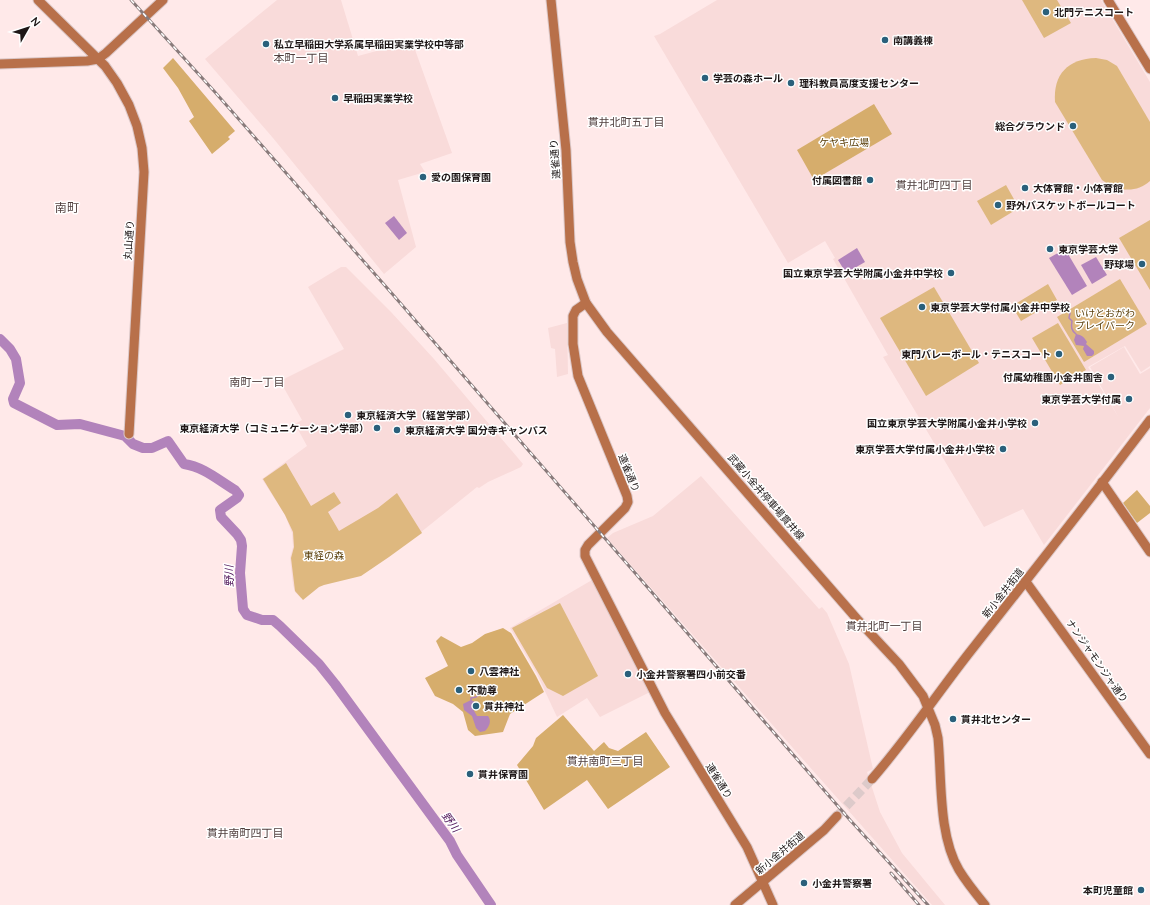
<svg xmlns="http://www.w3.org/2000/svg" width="1150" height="905" viewBox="0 0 1150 905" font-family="Quicksand,'Noto Sans JP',sans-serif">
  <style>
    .built { fill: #f9dbda }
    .green { fill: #deb87f }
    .forest { fill: #d6ad6c }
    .water { fill: #b283bb }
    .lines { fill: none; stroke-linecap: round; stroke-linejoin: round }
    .stream { stroke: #b283bb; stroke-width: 1.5 }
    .river { stroke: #b283bb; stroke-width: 10 }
    .secondary-tunnel { stroke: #ddcaca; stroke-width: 9; stroke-dasharray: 9 4.5; stroke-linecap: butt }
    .secondary-casing { stroke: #dbc7c7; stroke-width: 11 }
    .secondary { stroke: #b8704a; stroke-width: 9 }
    .rail-casing { stroke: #897b7b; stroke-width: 3 }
    .rail { stroke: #fff; stroke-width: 1.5; stroke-dasharray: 4.5; stroke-linecap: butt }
    .poi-dot { fill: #2a607b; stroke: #fff; stroke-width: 1.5 }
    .labels { text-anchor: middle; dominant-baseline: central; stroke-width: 3; stroke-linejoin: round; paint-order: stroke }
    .poi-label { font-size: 10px; font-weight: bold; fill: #1e1717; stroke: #fff; text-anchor: start }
    .park-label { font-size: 10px; fill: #5b400b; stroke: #fff }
    .street-label { font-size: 10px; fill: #1e1717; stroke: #fff }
    .neighbourhood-label { font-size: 11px; fill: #503f3e; stroke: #fff }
    .water-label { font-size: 11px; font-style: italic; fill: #4d1358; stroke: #fff }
    .quarter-label { font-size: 12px; fill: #503f3e; stroke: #fff }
  </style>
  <rect width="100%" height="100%" fill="#ffe9e9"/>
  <g class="built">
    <path d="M277 0H341L358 56 410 42 413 44 452 153 420 164 425 172 398 180 416 247 384 274 273 138 205 59Z"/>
    <path d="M717 0H1101L1150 82V366L1141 372 1125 346 1088 367 1119 418 1090 367 1124 347 1140 374 1150 368V408L1044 545 1023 509 984 527 883 357 888 355 833 259 835 258 825 241 788 263 654 36 660 34Z"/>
    <path d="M341 267H346L391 312 434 359 523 464 521 467 488 482 479 488 477 487 405 545 319 584 301 598 295 592 293 585 290 558 293 547 292 533 285 515 262 479 307 446 295 424 302 420 280 381 344 349 308 287Z"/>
    <path d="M567 323 568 374 557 377 555 349 551 348 548 328Z"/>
    <path d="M701 476 819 609 822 607 827 613 849 664 873 769 867 772 880 812 902 853 945 905H932L607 538 613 533 653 516Z"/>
    <path d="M592 580 650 692 600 717 587 698 557 717 537 674 510 628Z"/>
  </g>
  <g class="green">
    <path d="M1022 0H1057L1071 23 1044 38Z"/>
    <path d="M1096 58 1107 60 1117 66 1150 122V181C1136 194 1116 191 1102 180L1055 102C1053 74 1068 59 1096 58Z"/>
    <path d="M1006 185 1019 208 991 225 977 201Z"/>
    <path d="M1150 220V290L1119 238Z"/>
    <path d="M1120 279 1147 324 1084 362 1057 317Z"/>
    <path d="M1048 284 1057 300 1021 321 1012 306Z"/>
    <path d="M934 287 979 363 926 396 880 318Z"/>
    <path d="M1058 323 1086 370 1060 385 1032 338Z"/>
    <path d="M286 463 311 506 334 492 341 503 328 512 339 531 378 508 397 493 422 533 389 557 361 576 324 585 319 587 303 600 295 591 291 558 294 547 293 532 285 515 263 479Z"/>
    <path d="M560 603 598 676 563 696 547 688 512 628Z"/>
  </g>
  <g class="forest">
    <path d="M173 58 235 131 228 137 230 139 212 154 189 121 194 117 178 88 163 68Z"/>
    <path d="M874 104 892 134 814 180 797 150Z"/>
    <path d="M1137 490 1150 506V513L1137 523 1123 503Z"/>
    <path d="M503 628 511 633 536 676 544 692 510 714 503 732 475 736 468 730 463 712 453 704 435 696 425 678 448 666 436 641 441 636 461 647 472 643 485 634Z"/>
    <path d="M563 715 594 751 604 742 609 748 618 751 646 732 670 767 608 809 587 780 544 810 517 765 533 746 536 738Z"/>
  </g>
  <g class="water">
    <path d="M394 216 407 233 399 240 385 223Z"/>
    <path d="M857 248 865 262 846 273 838 260Z"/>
    <path d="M1065 249 1087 286 1072 295 1049 258Z"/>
    <path d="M1096 257 1107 275 1092 284 1081 265Z"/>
    <path d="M1076 334C1082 335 1084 337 1087 342L1086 344 1094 351V354L1092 356H1087L1083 349 1084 346 1076 345 1074 340Z"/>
    <path d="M471 700 475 702V705L473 709 477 716H488C492 721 489 727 485 731L480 732 476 728 472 716 464 710 463 704Z"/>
  </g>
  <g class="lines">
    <g class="stream">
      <path d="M1070 313 1069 318 1072 321C1071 327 1071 330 1076 334"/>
      <path d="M471 700V698L476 697 487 688"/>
    </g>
    <path class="river" d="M0 339 10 349 16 359 20 383 13 399 14 403 57 425 80 424 125 436 133 444 143 448H152L168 441 184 464C204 467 218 480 235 490L239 495 237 498 220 510 221 517 237 534 241 540 242 546 240 573 243 609 247 615 262 620H273L280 626 319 664 335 684 450 841 457 855 491 905"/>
    <path class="secondary-tunnel" d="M837 816 872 779"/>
    <defs>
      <g id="secondary">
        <path d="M38 0 105 66 117 83 129 105 137 126 142 148 144 172 129 434"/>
        <path d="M551 0 566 150 570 242 573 262 577 279 586 303 607 332 857 619 899 664 923 696 935 725 938 738C942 779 938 835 959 870 967 883 976 894 985 905"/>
        <path d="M1108 0 1150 69"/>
        <path d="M0 64 87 61 98 59 106 53 163 0"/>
        <path d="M586 303 576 310 573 316V344L578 376 627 496 628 502 625 508 588 545 585 550V556L665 713 747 847 773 905"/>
        <path d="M1102 482 1150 552"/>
        <path d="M1026 582 1150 754"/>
        <path d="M872 779C906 740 935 697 966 657 1028 578 1090 500 1150 420"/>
        <path d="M735 905 824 830 837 816"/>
      </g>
    </defs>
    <use href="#secondary" class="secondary-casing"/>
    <use href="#secondary" class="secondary"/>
    <defs>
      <g id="rail">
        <path d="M131 0 214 91 388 289 850 820 928 905"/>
        <path d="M891 873 919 905"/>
      </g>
    </defs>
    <use href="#rail" class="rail-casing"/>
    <use href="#rail" class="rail"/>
  </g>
  <g class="poi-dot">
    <circle cx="1046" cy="12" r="4"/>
    <circle cx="885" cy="40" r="4"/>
    <circle cx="266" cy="44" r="4"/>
    <circle cx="705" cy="78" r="4"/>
    <circle cx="791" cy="83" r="4"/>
    <circle cx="335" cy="98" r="4"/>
    <circle cx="1073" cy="126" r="4"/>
    <circle cx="423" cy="177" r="4"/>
    <circle cx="870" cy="180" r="4"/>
    <circle cx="1025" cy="188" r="4"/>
    <circle cx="998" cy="205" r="4"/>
    <circle cx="1050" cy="249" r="4"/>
    <circle cx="1142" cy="264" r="4"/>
    <circle cx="951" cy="273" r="4"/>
    <circle cx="922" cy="307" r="4"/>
    <circle cx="1059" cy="354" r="4"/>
    <circle cx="1111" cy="377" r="4"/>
    <circle cx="1129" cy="399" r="4"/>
    <circle cx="348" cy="415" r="4"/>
    <circle cx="1035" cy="423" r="4"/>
    <circle cx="377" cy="428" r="4"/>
    <circle cx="397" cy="430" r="4"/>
    <circle cx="1003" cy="449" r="4"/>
    <circle cx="471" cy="671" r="4"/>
    <circle cx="628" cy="674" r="4"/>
    <circle cx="459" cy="690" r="4"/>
    <circle cx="476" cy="706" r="4"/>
    <circle cx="953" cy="719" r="4"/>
    <circle cx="470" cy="774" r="4"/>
    <circle cx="804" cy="883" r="4"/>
    <circle cx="1141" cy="890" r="4"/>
  </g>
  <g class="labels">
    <g class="poi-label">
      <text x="1054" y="12">北門テニスコート</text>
      <text x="893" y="40">南講義棟</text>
      <text x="274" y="44">私立早稲田大学系属早稲田実業学校中等部</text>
      <text x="713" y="78">学芸の森ホール</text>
      <text x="799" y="83">理科教員高度支援センター</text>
      <text x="343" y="98">早稲田実業学校</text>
      <text x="1065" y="126" text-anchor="end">総合グラウンド</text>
      <text x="431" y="177">愛の園保育園</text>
      <text x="862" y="180" text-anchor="end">付属図書館</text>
      <text x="1033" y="188">大体育館・小体育館</text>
      <text x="1006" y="205">野外バスケットボールコート</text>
      <text x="1058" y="249">東京学芸大学</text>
      <text x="1134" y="264" text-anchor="end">野球場</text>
      <text x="943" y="273" text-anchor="end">国立東京学芸大学附属小金井中学校</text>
      <text x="930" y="307">東京学芸大学付属小金井中学校</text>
      <text x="1051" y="354" text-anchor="end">東門バレーボール・テニスコート</text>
      <text x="1103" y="377" text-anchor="end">付属幼稚園小金井園舎</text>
      <text x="1121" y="399" text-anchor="end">東京学芸大学付属</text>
      <text x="356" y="415">東京経済大学（経営学部）</text>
      <text x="1027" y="423" text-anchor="end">国立東京学芸大学附属小金井小学校</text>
      <text x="369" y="428" text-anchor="end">東京経済大学（コミュニケーション学部）</text>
      <text x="405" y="430">東京経済大学 国分寺キャンパス</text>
      <text x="995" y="449" text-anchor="end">東京学芸大学付属小金井小学校</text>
      <text x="479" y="671">八雲神社</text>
      <text x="636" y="674">小金井警察署四小前交番</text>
      <text x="467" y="690">不動尊</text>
      <text x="484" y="706">貫井神社</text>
      <text x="961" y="719">貫井北センター</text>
      <text x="478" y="774">貫井保育園</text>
      <text x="812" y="883">小金井警察署</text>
      <text x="1133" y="890" text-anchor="end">本町児童館</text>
    </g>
    <g class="park-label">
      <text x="844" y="142">ケヤキ広場</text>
      <text x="1105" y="313">いけとおがわ<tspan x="1105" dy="12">プレイパーク</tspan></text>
      <text x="324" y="555">東経の森</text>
    </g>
    <g class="street-label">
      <text transform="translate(555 159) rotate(-94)">連雀通り</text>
      <text transform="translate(129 240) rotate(-86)">丸山通り</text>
      <text transform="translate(629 473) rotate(68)">連雀通り</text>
      <text transform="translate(766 497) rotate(49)">武蔵小金井停車場貫井線</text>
      <text transform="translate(1003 593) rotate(-52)">新小金井街道</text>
      <text transform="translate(1097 661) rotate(55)">ナンジャモンジャ通り</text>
      <text transform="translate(719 781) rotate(58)">連雀通り</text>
      <text transform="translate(780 853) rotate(-40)">新小金井街道</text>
    </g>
    <g class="neighbourhood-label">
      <text x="301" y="58">本町一丁目</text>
      <text x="626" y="122">貫井北町五丁目</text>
      <text x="934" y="185">貫井北町四丁目</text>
      <text x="257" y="382">南町一丁目</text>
      <text x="884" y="626">貫井北町一丁目</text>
      <text x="605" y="761">貫井南町三丁目</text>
      <text x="245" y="833">貫井南町四丁目</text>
    </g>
    <g class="water-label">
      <text transform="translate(229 576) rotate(-91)">野川</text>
      <text transform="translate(451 822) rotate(54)">野川</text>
    </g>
    <g class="quarter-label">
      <text x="67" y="207">南町</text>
    </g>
  </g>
  <g transform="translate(28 28) rotate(51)" stroke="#ffffff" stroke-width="3" paint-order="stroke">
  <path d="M0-3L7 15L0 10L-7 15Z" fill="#1e1717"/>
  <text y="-6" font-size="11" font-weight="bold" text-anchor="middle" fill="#1e1717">N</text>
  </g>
</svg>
